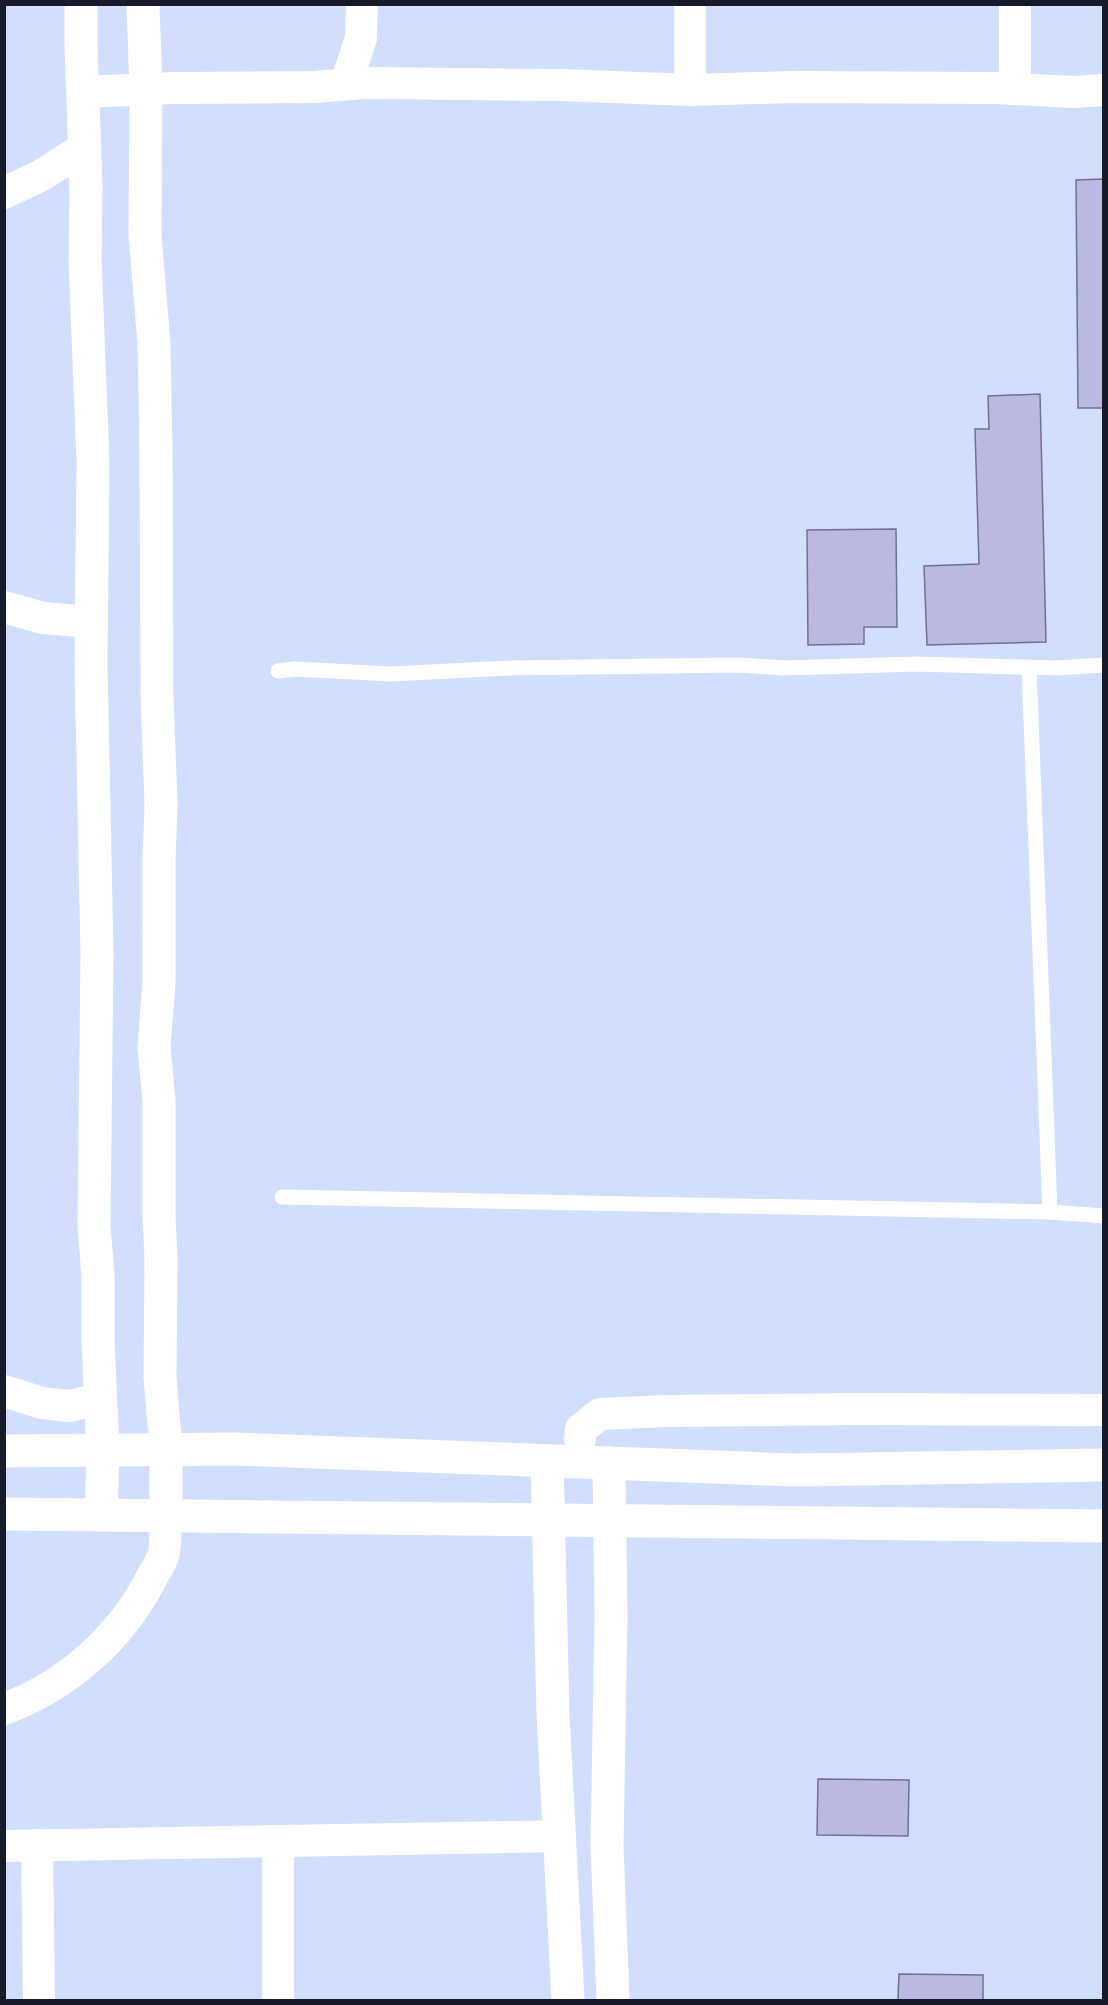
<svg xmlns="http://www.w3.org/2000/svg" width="1108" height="2005" viewBox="0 0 1108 2005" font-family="'Varela Round',sans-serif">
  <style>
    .building { fill: #bbb9e1; stroke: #726f94; stroke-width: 1.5 }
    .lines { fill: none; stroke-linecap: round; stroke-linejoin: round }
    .lane { stroke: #fff; stroke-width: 15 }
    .street { stroke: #fff; stroke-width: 32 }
    .secondary { stroke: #fff; stroke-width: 33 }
  </style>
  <rect width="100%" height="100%" fill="#d1defd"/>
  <g class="building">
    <path d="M1104 179V408H1078L1076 180Z"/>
    <path d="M1040 394 1046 642 927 645 924 566 979 564 975 429H989L988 396Z"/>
    <path d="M896 529 897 627H864V644L808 645 807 530Z"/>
    <path d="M818 1779 909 1780 908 1836 817 1835Z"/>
    <path d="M899 1974 983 1975V2000H898Z"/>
  </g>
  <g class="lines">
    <g class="lane">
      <path d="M1029 667 1050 1212"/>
      <path d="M278 671 294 669 391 674 509 668 738 665 785 668 917 664 1056 668 1104 665"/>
      <path d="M282 1197 1050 1212 1104 1216"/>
    </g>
    <g class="street">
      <path d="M1015 4V89"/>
      <path d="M346 84 361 38 362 4"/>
      <path d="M690 90V4"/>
      <path d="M83 92 174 88 314 87 365 83 560 85 690 90 792 87 996 88 1073 92 1104 90"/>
      <path d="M4 193 42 175 84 148"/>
      <path d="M4 607 43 618 91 622"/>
      <path d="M4 1391 42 1403 69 1406 100 1399"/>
      <path d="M580 1439 581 1429 600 1414 668 1411 861 1409 1104 1410"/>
      <path d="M4 1709C67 1686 122 1637 152 1577 156 1570 162 1561 164 1553 166 1541 165 1528 166 1516"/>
      <path d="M278 1841V2000"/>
      <path d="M37 1845 39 2000"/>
      <path d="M4 1846 559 1836"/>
    </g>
    <g class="secondary">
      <path d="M81 4V45L86 186 85 260 93 461 91 665 97 954 94 1225 98 1277V1342L103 1450 101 1515"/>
      <path d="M143 4 146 89 145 235 154 344 156 451 157 696 161 804 159 862V982L154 1047 159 1101V1214L161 1260 160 1377 166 1450V1516"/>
      <path d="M4 1451 236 1449 794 1470 1104 1465"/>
      <path d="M547 1462 553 1714 568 2000"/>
      <path d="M609 1463 611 1616 607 1846 613 2000"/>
      <path d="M4 1514 1104 1526"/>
    </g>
  </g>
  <rect width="1108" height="2005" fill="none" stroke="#161b29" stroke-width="12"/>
</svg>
